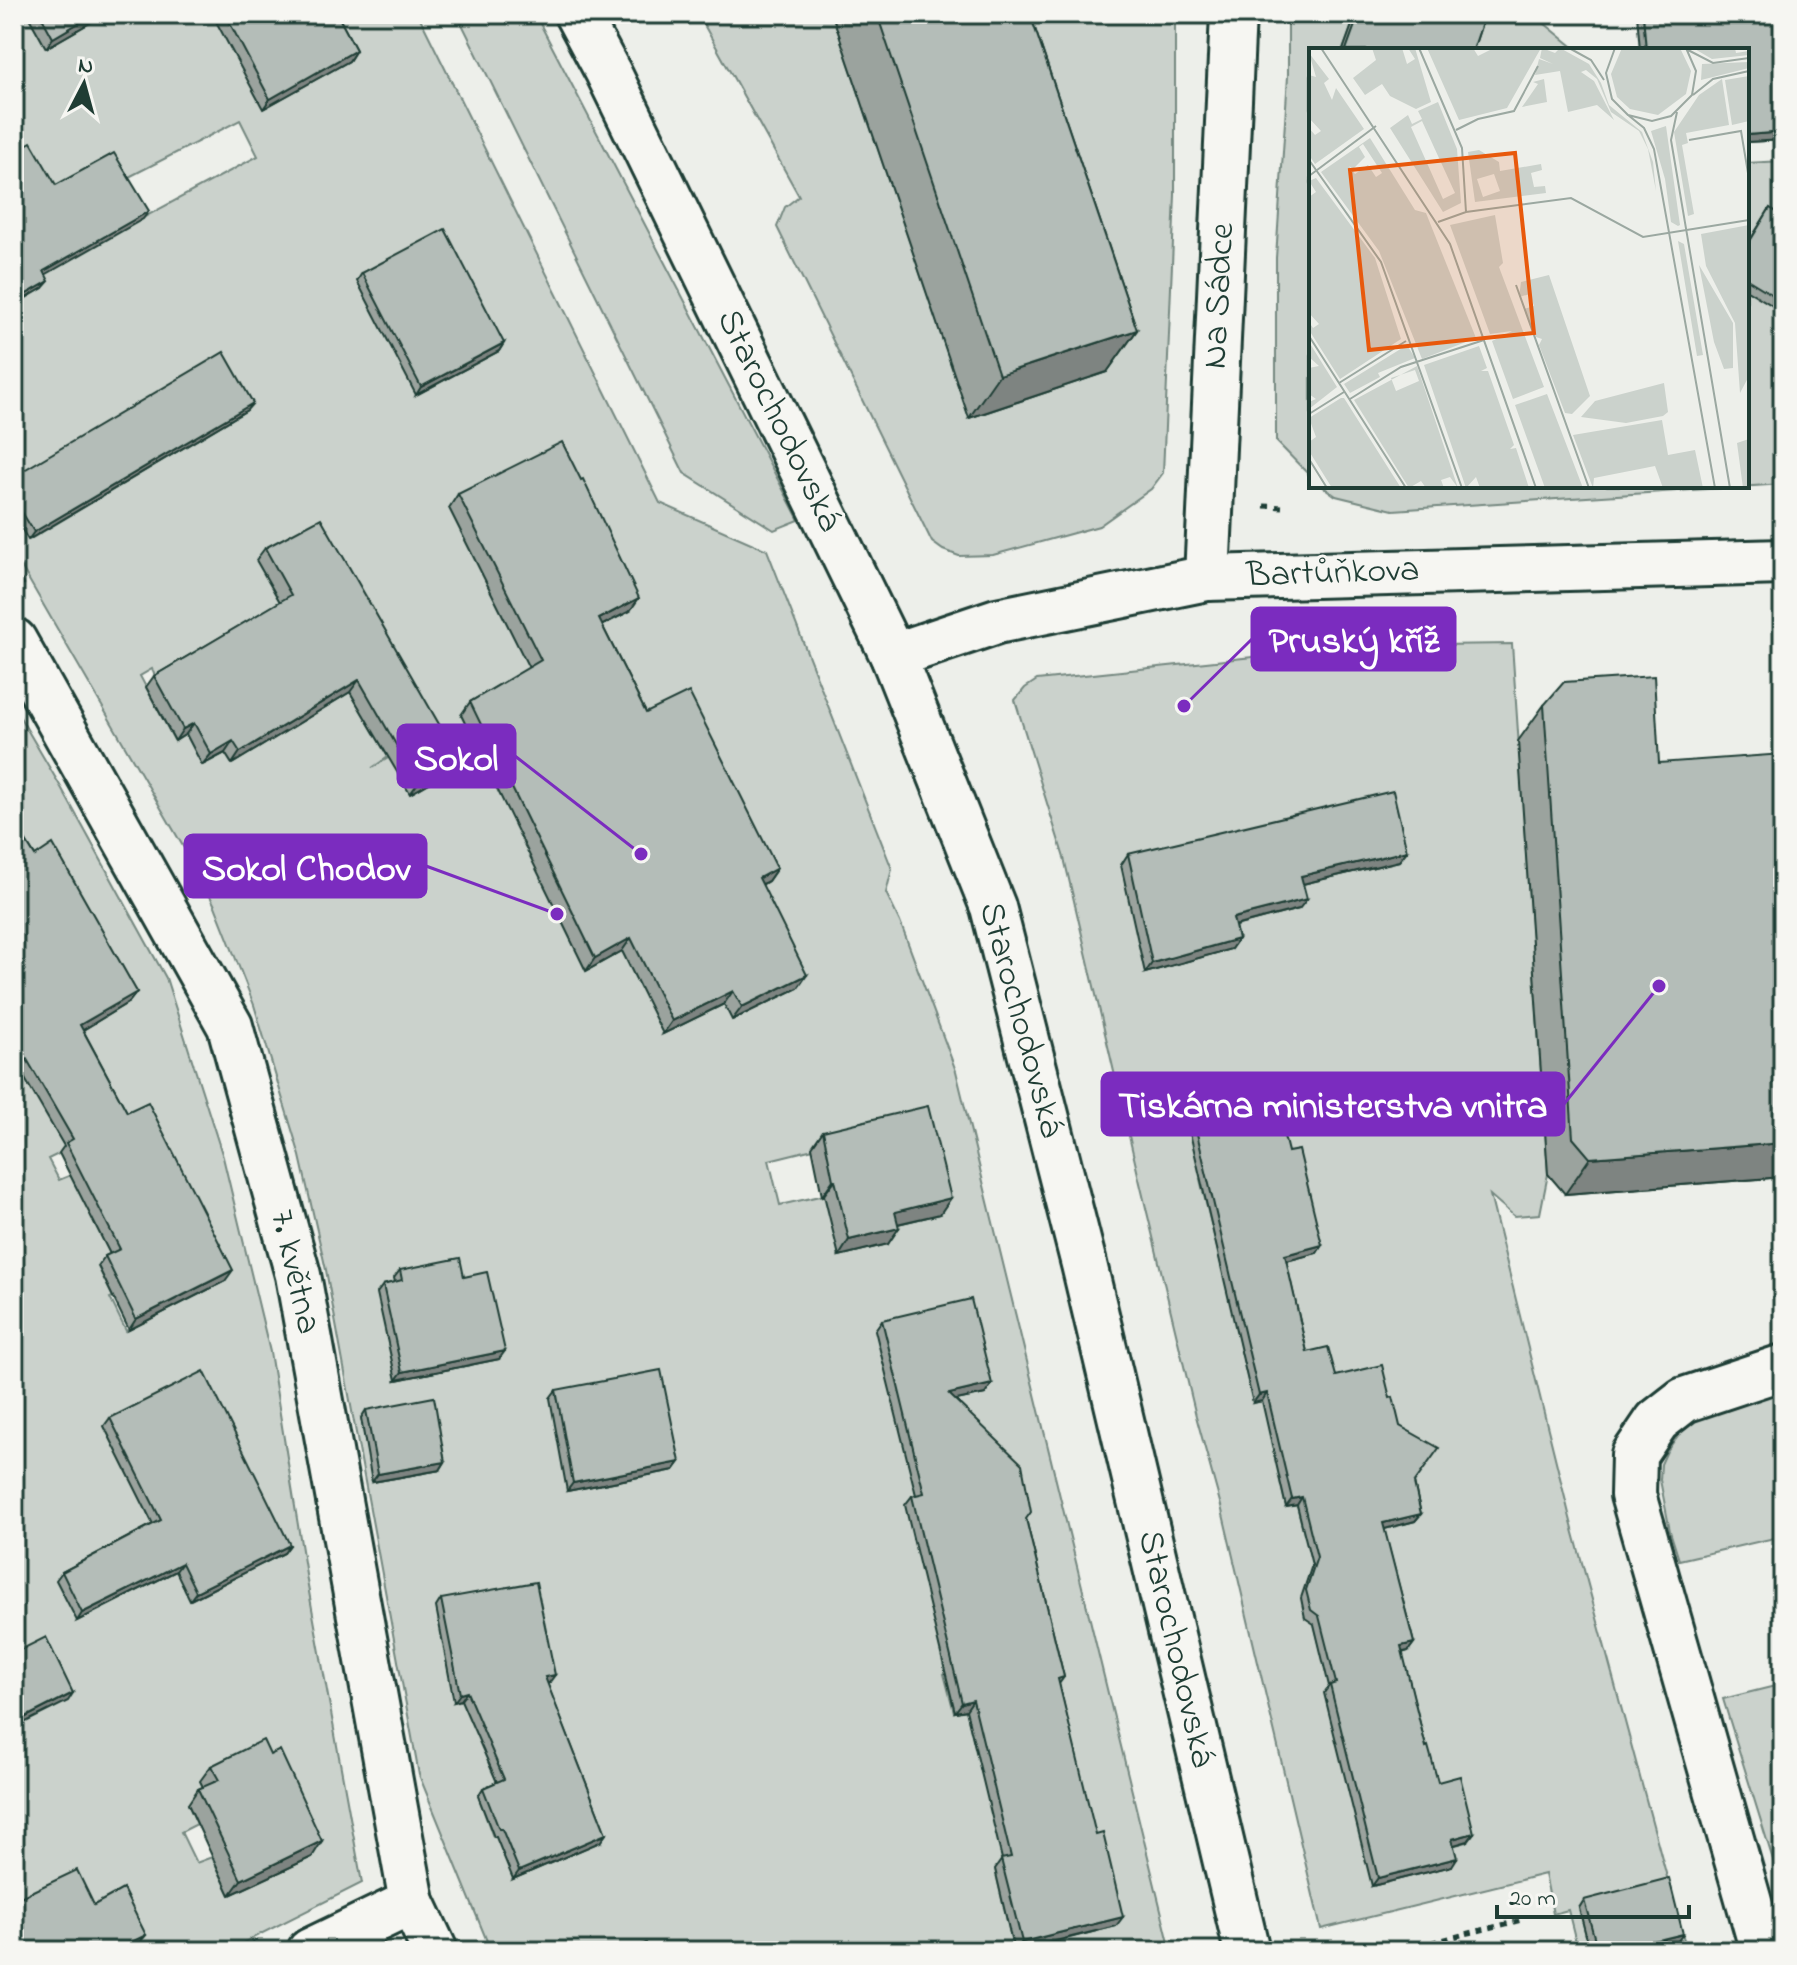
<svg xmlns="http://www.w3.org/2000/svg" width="1797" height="1965" viewBox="0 0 1797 1965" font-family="'Indie Flower',sans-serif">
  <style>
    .green { fill: #cbd2cc; stroke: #758880; stroke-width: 2; fill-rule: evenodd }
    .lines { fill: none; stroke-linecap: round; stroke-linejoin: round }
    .minor-casing { stroke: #1f3d34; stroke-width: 50 }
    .path { stroke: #1f3d34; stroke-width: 5; stroke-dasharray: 6 6; stroke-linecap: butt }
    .minor { stroke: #f6f6f2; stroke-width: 44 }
    .wall { fill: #9ba39e; stroke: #1f3d34; stroke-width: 2 }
    .shaded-wall { fill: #7e8481; stroke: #1f3d34; stroke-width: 2 }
    .building { fill: #b4bdb8; stroke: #1f3d34; stroke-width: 2 }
    .labels { text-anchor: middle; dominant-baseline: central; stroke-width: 6; stroke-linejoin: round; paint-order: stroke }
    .street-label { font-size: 36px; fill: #1f3d34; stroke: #f6f6f2 }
    .inset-road { fill: none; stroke: #9ba8a1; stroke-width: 2 }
    .view { fill: #e8590c; fill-opacity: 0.15; stroke: #e8590c; stroke-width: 4 }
    .inset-edge { fill: none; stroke: #1f3d34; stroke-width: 4 }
    .leader { fill: none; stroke: #7b2cbf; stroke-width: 3 }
    .callout-dot { fill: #7b2cbf; stroke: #f6f6f2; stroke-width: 3 }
    .callout { fill: #7b2cbf; stroke: #7b2cbf; stroke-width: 3 }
    .callout-label { font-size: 38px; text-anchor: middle; font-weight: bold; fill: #fff }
  </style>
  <rect width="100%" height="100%" fill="#edefea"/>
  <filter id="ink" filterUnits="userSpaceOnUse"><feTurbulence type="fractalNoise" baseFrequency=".0125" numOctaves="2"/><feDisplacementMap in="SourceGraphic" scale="16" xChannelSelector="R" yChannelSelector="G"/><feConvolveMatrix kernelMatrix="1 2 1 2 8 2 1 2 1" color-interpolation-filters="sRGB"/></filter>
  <g filter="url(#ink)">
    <g class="green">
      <path d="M14 14H27L46 48 106 14H224L228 43 241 67 327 14H418L660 503 767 550 892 869 886 893 900 922 956 1071 1171 1951H1019L995 1869 1014 1951H491L419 1775 326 1270 300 1156 254 1005 215 906 199 874 14 554V516L29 540 247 410 14 481V305L43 288 14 156ZM240 120 258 156 141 219 121 181ZM152 669 157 681 325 707 231 763 225 753 203 765 186 734 174 740 140 676ZM338 671 429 733 372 768 388 757ZM812 1147 888 1244 824 1195 780 1205 769 1160 813 1149ZM397 1288 475 1364 428 1373ZM361 1418 440 1470 373 1482ZM1049 1648 985 1786 966 1710 954 1712 944 1674ZM488 1760 600 1842 493 1837 479 1798 499 1787Z"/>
      <path d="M457 14H535L799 520 774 530 684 473Z"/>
      <path d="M698 14H832L969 417 986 14H1175V195L1163 473 1151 489 1099 526 993 555 959 556 943 550 932 542 777 227 785 207 799 196Z"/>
      <path d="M1288 14H1356L1343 50H1311V477L1276 441V258L1288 76Z"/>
      <path d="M1469 14H1533L1577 50H1470Z"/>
      <path d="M1783 161V227L1747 245V163Z"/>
      <path d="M1747 290 1783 312V484L1393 510 1336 496 1322 486H1747Z"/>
      <path d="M1512 644 1548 1174 1540 1214 1514 1216 1490 1195 1571 1522 1687 1951H1639L1677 1941 1579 1908 1590 1951H1542L1576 1942 1568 1910 1553 1914 1545 1874 1321 1929 1221 1506 1196 1416 1140 1183 1064 858 1015 700 1025 688 1037 680 1357 646ZM1121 865 1226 928 1231 949ZM1293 1158 1224 1276 1200 1179ZM1236 1328 1302 1360 1331 1384 1305 1537 1297 1505 1286 1506 1279 1477 1283 1395 1253 1402ZM1314 1624 1408 1651 1326 1670ZM1433 1790 1468 1841 1467 1842 1447 1847Z"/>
      <path d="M14 707 62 789 166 978 223 1157 270 1352 307 1581 362 1883 227 1951H108L14 1905V1060L19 1067 14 874ZM79 1144 225 1281 126 1331 110 1298 113 1297 98 1267 113 1259 71 1175 59 1180 48 1159ZM160 1506 284 1553 191 1600 147 1512ZM208 1796 230 1895 212 1857 196 1863 181 1832 197 1824 188 1804Z"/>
      <path d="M1783 1377V1536L1679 1560 1670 1531 1660 1480 1661 1464 1667 1451 1679 1434 1698 1414Z"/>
      <path d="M1783 1684V1892L1723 1699Z"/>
    </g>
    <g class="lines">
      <defs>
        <g id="minor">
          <path d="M577 14 608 72 893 656 993 907 1084 1264 1247 1951"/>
          <path d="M1207 578 1233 14"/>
          <path d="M14 641 230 1026 298 1275 412 1902 435 1951"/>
          <path d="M893 656 997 621 1207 578 1783 562"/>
          <path d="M310 1951 412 1902"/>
          <path d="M1763 1951 1633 1495 1634 1455 1657 1421 1684 1400 1783 1367"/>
        </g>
      </defs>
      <use href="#minor" class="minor-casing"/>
      <g class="path">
        <path d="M1264 506 1284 507"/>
        <path d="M14 570 24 587"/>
        <path d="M240 1951 255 1943"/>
        <path d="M1397 1951 1522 1920"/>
      </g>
      <use href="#minor" class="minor"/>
    </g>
    <g class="wall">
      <path d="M27 14H105L46 48Z"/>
      <path d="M212 14H337L356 50 349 61 263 109Z"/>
      <path d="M832 14H1030L1137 330 1107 372 969 418Z"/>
      <path d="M1356 14H1485L1473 50H1343Z"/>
      <path d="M1637 14H1783V140L1747 142V50H1640Z"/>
      <path d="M1770 208 1783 216V312L1747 290V245Z"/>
      <path d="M362 273 504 343 499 351 416 395 357 281Z"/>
      <path d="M247 410 28 540 14 516V476Z"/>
      <path d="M458 494 630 611 602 625 646 713 777 868 768 881 762 885 798 988 732 1020 724 1004 663 1034 622 951 586 971 461 715 470 702 529 668 449 508Z"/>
      <path d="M265 548 450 771 410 794 350 692 232 764 225 753 202 765 186 734 175 741 146 687 154 676 280 602 256 560Z"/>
      <path d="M1544 705 1659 763 1783 1177 1565 1194 1548 1174 1518 741Z"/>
      <path d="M14 822 35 856 137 992 129 1002 83 1030 127 1112 225 1281 129 1330 98 1266 105 1256 110 1254 59 1153 64 1146 14 1060Z"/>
      <path d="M1407 851 1399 861 1303 884 1299 909 1235 926 1238 939 1231 949 1145 973 1121 865 1128 854Z"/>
      <path d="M1194 1121 1288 1152 1322 1245 1317 1253 1286 1261 1307 1352 1336 1376 1414 1483 1421 1514 1415 1521 1384 1529 1414 1643 1408 1651 1402 1653 1426 1747 1438 1782 1468 1841 1454 1845 1452 1866 1372 1886 1324 1693 1329 1686 1314 1624 1305 1618 1301 1598 1312 1565 1297 1505 1286 1507 1262 1401 1253 1403 1189 1129Z"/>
      <path d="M823 1131 940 1214 898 1224 888 1244 839 1256 824 1195 822 1196 812 1147Z"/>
      <path d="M400 1270 464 1277 499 1359 396 1380 377 1293 383 1285 395 1282 394 1278Z"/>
      <path d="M882 1320 992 1384 985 1394 956 1400 1026 1519 1064 1677 1059 1684 1116 1926 1019 1951H1014L995 1869 1002 1859 966 1710 955 1712 905 1505 912 1496 916 1495 875 1330Z"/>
      <path d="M556 1390 680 1462 674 1470 567 1491 550 1398Z"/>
      <path d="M366 1410 445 1462 440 1470 372 1482 361 1418Z"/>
      <path d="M110 1418 290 1545 284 1553 190 1600 176 1571 77 1621 56 1580 62 1572 153 1524 104 1426Z"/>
      <path d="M441 1599 549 1683H547L606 1834 600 1842 513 1879 496 1837H494L478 1796 483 1788 497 1782 461 1700 454 1702 436 1607Z"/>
      <path d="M270 1755 312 1857 230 1895 188 1804 198 1789 203 1787 200 1781 211 1766Z"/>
      <path d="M14 1900 94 1905 146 1935 140 1942 123 1951H19L14 1942Z"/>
      <path d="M1584 1900 1677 1942 1639 1951H1590L1579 1908Z"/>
    </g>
    <g class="shaded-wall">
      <path d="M94 14H105L46 48 53 38Z"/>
      <path d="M356 50 349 61 263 109 270 99Z"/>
      <path d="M1783 132V140L1747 142V135Z"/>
      <path d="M149 211 143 219 38 279 44 271Z"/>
      <path d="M49 281 43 288 14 305V301Z"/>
      <path d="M1137 330 1107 372 969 418 999 375Z"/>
      <path d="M504 343 499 351 416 395 421 387Z"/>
      <path d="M253 403 247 410 28 540 34 532Z"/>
      <path d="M639 598 630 611 589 632 599 619Z"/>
      <path d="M359 680 350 692 232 764 240 752Z"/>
      <path d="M194 723 186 734 175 741 183 729Z"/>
      <path d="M233 741 225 753 202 765 211 754Z"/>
      <path d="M459 759 450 771 410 794 418 783Z"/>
      <path d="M1407 851 1399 861 1294 886 1301 876Z"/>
      <path d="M777 868 768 881 749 891 759 878Z"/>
      <path d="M1307 899 1299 909 1226 928 1233 918Z"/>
      <path d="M631 938 622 951 586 971 595 958Z"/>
      <path d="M1238 939 1231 949 1145 973 1152 963Z"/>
      <path d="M807 975 798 988 732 1020 742 1007Z"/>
      <path d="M733 991 724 1004 663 1034 672 1021Z"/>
      <path d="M137 992 129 1002 73 1036 80 1025Z"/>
      <path d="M1783 1143V1177L1565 1194 1590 1158Z"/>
      <path d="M833 1180H835L824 1195 822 1196Z"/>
      <path d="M951 1198 940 1214 884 1227 895 1212Z"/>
      <path d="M899 1228 888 1244 839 1256 849 1240Z"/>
      <path d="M1322 1245 1317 1253 1279 1263 1285 1255Z"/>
      <path d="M233 1270 225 1281 129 1330 136 1319Z"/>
      <path d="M505 1351 499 1359 396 1380 402 1372Z"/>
      <path d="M992 1384 985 1394 942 1403 949 1394Z"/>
      <path d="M1267 1393 1262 1401 1253 1403 1259 1395Z"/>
      <path d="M445 1462 440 1470 372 1482 378 1474Z"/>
      <path d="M680 1462 674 1470 567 1491 573 1483Z"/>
      <path d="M1302 1497 1297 1505 1286 1507 1292 1499Z"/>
      <path d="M1421 1514 1415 1521 1377 1531 1383 1523Z"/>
      <path d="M290 1545 284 1553 190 1600 196 1592Z"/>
      <path d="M182 1563 176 1571 77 1621 82 1613Z"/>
      <path d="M1414 1643 1408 1651 1395 1654 1401 1646Z"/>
      <path d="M555 1675 549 1683 539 1685 545 1677Z"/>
      <path d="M467 1692 461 1700 454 1702 460 1694Z"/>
      <path d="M73 1693 68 1701 14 1728V1723Z"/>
      <path d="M973 1700 966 1710 955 1712 962 1703Z"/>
      <path d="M1474 1833 1468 1841 1447 1847 1452 1839Z"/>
      <path d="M606 1834 600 1842 513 1879 519 1871Z"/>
      <path d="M322 1841 312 1857 230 1895 241 1880Z"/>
      <path d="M1457 1858 1452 1866 1372 1886 1378 1878Z"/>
      <path d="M1123 1917 1116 1926 1015 1951 1022 1942Z"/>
      <path d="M1683 1934 1677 1942 1639 1951H1613Z"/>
      <path d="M146 1935 140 1942 123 1951H113Z"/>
    </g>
    <g class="building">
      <path d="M40 14H94L53 38Z"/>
      <path d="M225 14H337L356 50 270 99Z"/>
      <path d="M877 14H1030L1137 330 999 375Z"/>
      <path d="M1359 14H1485L1473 50H1346Z"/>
      <path d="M1643 14H1783V132L1747 135V50H1646Z"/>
      <path d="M31 142 56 185 114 153 149 211 44 271 49 281 14 301V152Z"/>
      <path d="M1770 208 1783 216V301L1747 279V246Z"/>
      <path d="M445 229 504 343 421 387 362 273Z"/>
      <path d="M224 352 253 403 34 532 14 499V476Z"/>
      <path d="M562 442 581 480 583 479 639 598 599 619 646 713 689 692 777 868 759 878 807 975 742 1007 733 991 672 1021 631 938 595 958 470 702 541 660 458 494Z"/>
      <path d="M321 518 459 759 418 783 359 680 240 752 233 741 211 754 194 723 183 729 154 676 291 595 265 548Z"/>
      <path d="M1654 676 1659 763 1783 754V1143L1590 1158 1573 1138 1544 705 1564 682Z"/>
      <path d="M1393 791 1407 851 1301 876 1307 899 1233 918 1238 939 1152 963 1128 854Z"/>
      <path d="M14 822 35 856 53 844 137 992 80 1025 127 1112 148 1102 233 1270 136 1319 105 1256 120 1249 66 1143 73 1139 14 1037Z"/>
      <path d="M1275 1100 1288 1152 1299 1150 1322 1245 1285 1255 1307 1352 1328 1347 1336 1376 1382 1365 1390 1398 1393 1397 1400 1426 1439 1448 1414 1483 1421 1514 1383 1523 1414 1643 1401 1646 1426 1747 1428 1746 1438 1782 1460 1776 1474 1833 1452 1839 1457 1858 1378 1878 1330 1685 1336 1683 1319 1616 1311 1610 1306 1590 1317 1557 1302 1497 1292 1499 1267 1393 1259 1395 1194 1121Z"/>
      <path d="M928 1106 951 1198 895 1212 899 1228 849 1240 835 1180H833L823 1131Z"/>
      <path d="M460 1258 464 1277 487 1272 505 1351 402 1372 383 1285 402 1280 400 1270Z"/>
      <path d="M971 1299 992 1384 949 1394 1022 1464 1031 1512 1026 1519 1064 1677 1058 1679 1096 1835 1103 1833 1123 1917 1022 1942 1001 1859 1011 1857 973 1700 962 1703 912 1496 924 1493 882 1320Z"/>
      <path d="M661 1370 680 1462 573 1483 556 1390Z"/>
      <path d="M204 1371 290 1545 196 1592 182 1563 82 1613 62 1572 161 1520 110 1418Z"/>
      <path d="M434 1397 445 1462 378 1474 366 1410Z"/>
      <path d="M536 1582 555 1675 545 1677 606 1834 519 1871 502 1829H499L483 1788 504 1779 467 1692 460 1694 441 1599Z"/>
      <path d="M46 1637 73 1693 14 1723V1653Z"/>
      <path d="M263 1740 270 1755 280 1750 322 1841 241 1880 198 1789 219 1780 211 1766Z"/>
      <path d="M77 1870 94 1905 123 1889 146 1935 113 1951H28L14 1923V1900Z"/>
      <path d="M1669 1878 1683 1934 1613 1951H1598L1584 1900Z"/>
      <path d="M646 1943 649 1951H626Z"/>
    </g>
  </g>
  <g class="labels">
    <g class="street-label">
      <text transform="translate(1220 296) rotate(-87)">Na Sádce</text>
      <text transform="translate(778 421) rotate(64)">Starochodovská</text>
      <text transform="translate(1333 574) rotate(-2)">Bartůňkova</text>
      <text transform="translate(1020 1020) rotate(75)">Starochodovská</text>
      <text transform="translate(294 1272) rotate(77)">7. května</text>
      <text transform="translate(1175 1649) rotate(77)">Starochodovská</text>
    </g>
  </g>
  <g transform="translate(1309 48)">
    <rect width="440" height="440" fill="#edefea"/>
    <path d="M63 0H93L98 16 106 11 99 0H106L122 54 107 61 81 48 73 36 56 47 44 30 67 12ZM118 0H164L169 8 185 0H232L198 60 150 72ZM233 0 246 5 251 0 280 16 292 35 300 57 333 84 344 114 347 143 339 101 330 83 302 64 288 31 277 22 272 24 285 33 305 72 288 57 259 64 251 23 226 27 230 11 244 16 231 10ZM313 0H371L382 23 377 46 349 67 321 61 308 49 302 26ZM384 0H426L427 5 440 3V7L403 11ZM0 5 20 31 15 35 23 52 27 40 55 81 6 116 0 107V80L6 87 12 83 0 70V27L7 29ZM440 14V20L392 32 393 16ZM440 28V73L423 77 416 32ZM235 31 238 54 213 59 229 36 224 34ZM413 31 420 77 377 85 379 95 373 97 385 166 379 168 365 84 390 47ZM129 54 148 101 152 155 134 164 81 80 99 67 103 76 113 71 109 63ZM113 73 146 145 134 151 102 79ZM357 78 371 177 369 178 362 174 356 131 342 83ZM61 90 106 162 117 165 167 290 113 311 70 203 12 124ZM54 96 73 125 67 129 59 117 46 126 40 118 44 121 56 109 50 99ZM170 102 190 114 191 123 232 116 233 122 222 125 225 139 236 138 237 145 166 154 159 104ZM185 126 191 143 174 149 168 131ZM7 130 66 210 92 291 31 331 0 282V274L4 280 10 276 0 265V149L7 144 0 133ZM186 167 194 215 190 219 235 339 204 351 183 293 203 283 181 286 141 177ZM440 177V328L431 345 426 275 397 218 392 186ZM369 193 375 196 394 307 388 308ZM390 217 424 275V320L415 321 405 294ZM240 227 281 348 263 366 256 365 230 297 233 291 227 289 215 261 225 258 221 246 210 249 212 234ZM0 294 28 339 0 361V354L7 351 0 346V320L10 318 0 309ZM98 297 106 310 69 325 71 329 41 345 35 336ZM170 298 178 320 172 323H179L205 397 201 401 207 400 220 440H171L167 429 157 440 115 317ZM108 318 149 440 141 429 132 432 135 440H117L112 433 100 440 45 352ZM106 322 110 333 87 343 82 330ZM355 335 359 364 354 368 317 375 272 369 286 353ZM238 346 274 440H236L206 357ZM32 350H35L92 440H23L0 403V394L7 389 0 370ZM353 372 359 407 386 402 394 440H354L346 418 285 430 284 440 264 387ZM440 391V440H434L428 395Z" fill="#cbd2cc" fill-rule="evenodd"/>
    <path class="inset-road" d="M12 0 141 196 227 440M110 0 153 100 157 164M260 0 282 12 295 32M306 0 297 25 303 51 319 67 343 73 362 68 383 47 387 23 377 0M379 2 404 15 440 10M384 47 404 31 440 23M368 64 362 92 421 440M319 67 335 80 345 101 406 440M147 82 169 71 205 63 229 18M380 92 432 83 440 131M0 112 72 214 153 440M0 128 67 78M129 174 157 164 262 150 334 189 440 172M207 237 280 440M0 288 97 440M30 335 97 293M41 351 92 319 175 292M0 366 35 344M0 411 18 440"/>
    <path class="view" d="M206 105 225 285 60 302 41 122Z"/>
    <rect width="440" height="440" class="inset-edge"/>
  </g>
  <path class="leader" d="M1184 706L1252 639M641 854L515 756M557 914L426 866M1659 986L1564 1104"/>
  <g class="callout-dot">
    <circle cx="1184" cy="706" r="8"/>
    <circle cx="641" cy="854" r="8"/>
    <circle cx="557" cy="914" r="8"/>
    <circle cx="1659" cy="986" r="8"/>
  </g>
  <g class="callout">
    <rect x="1252" y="608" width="203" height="62" rx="8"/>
    <rect x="398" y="725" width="117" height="62" rx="8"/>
    <rect x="185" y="835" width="241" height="62" rx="8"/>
    <rect x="1102" y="1073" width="462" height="62" rx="8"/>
  </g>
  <g class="callout-label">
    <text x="1354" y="652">Pruský kříž</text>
    <text x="456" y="770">Sokol</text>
    <text x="306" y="880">Sokol Chodov</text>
    <text x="1333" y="1117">Tiskárna ministerstva vnitra</text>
  </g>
  <rect width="1797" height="1965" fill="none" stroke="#f6f6f2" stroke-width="48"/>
  <rect x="24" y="24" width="1749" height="1917" fill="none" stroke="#1f3d34" stroke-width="3" filter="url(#ink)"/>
  <g transform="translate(84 84) rotate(6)" stroke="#f6f6f2" stroke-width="6" paint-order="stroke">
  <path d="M0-6L14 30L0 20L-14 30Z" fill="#1f3d34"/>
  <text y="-12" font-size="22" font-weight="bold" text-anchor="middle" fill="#1f3d34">N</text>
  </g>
  <path d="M1497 1905v12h192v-12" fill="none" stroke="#1f3d34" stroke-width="4"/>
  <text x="1509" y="1905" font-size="24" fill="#1f3d34" stroke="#f6f6f2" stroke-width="6" paint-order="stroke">20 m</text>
</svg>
